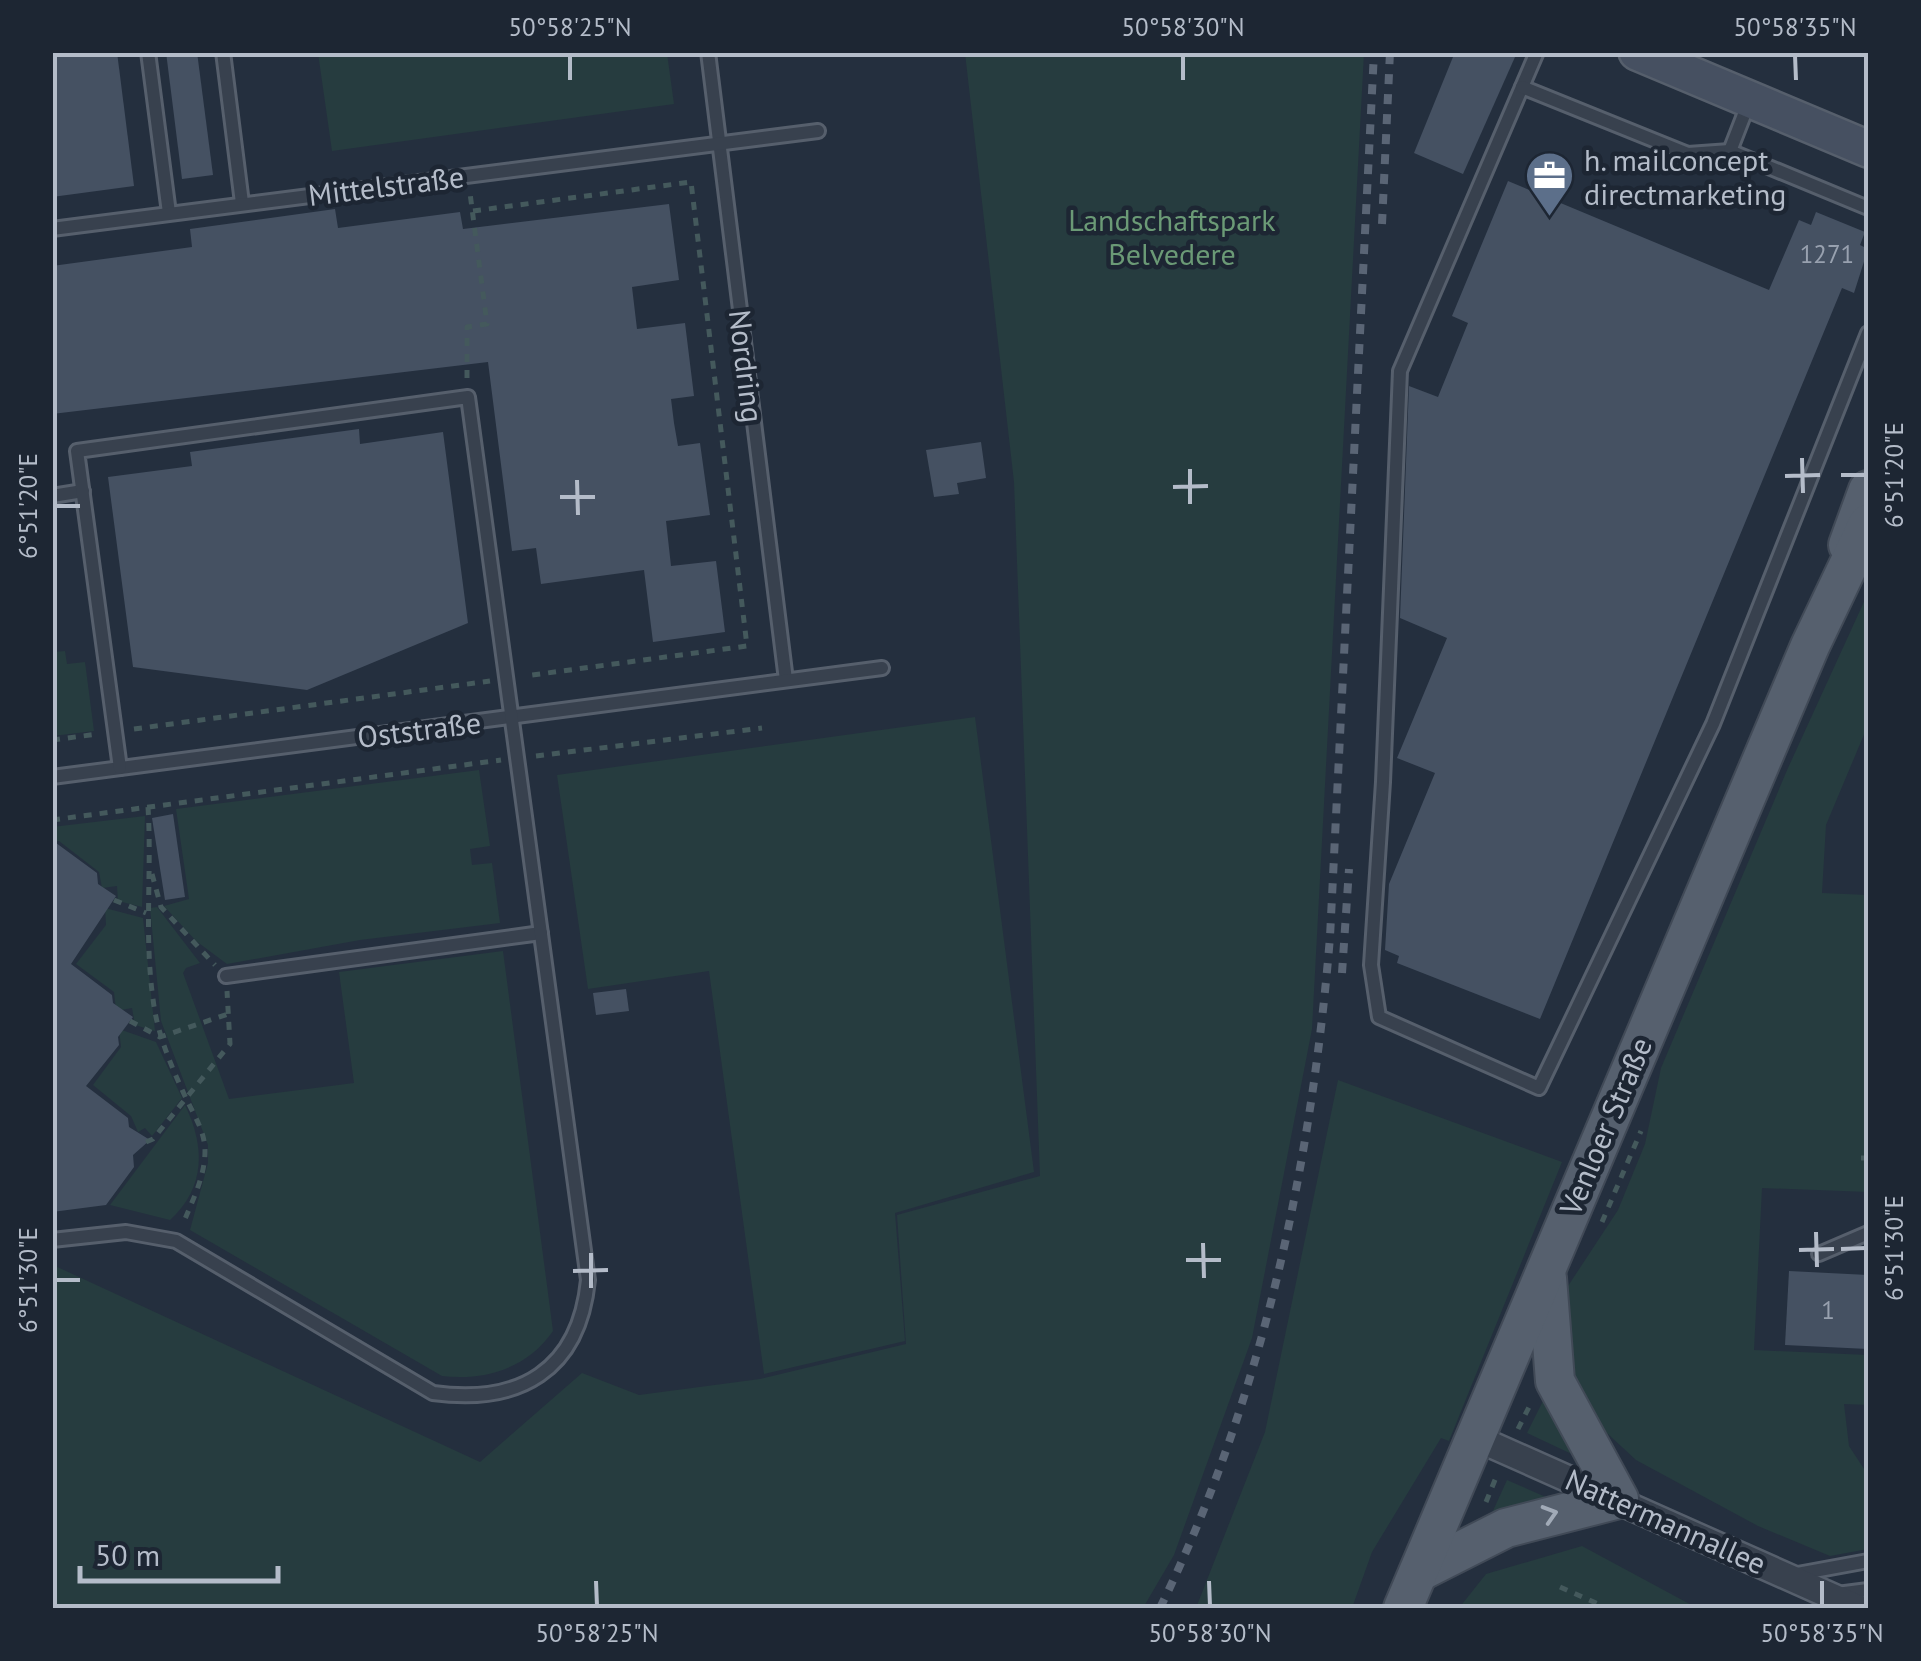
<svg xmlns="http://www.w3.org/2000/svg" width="1921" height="1661" viewBox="0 0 1921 1661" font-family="'PT Sans',sans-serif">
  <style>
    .green { fill: #263c3f }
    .building { fill: #455162 }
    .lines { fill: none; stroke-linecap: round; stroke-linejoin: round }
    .lane-casing { stroke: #565f6c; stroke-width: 18 }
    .street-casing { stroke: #565f6c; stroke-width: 30 }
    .secondary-casing { stroke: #565f6c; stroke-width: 40 }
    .primary-casing { stroke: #414a57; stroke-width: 42 }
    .path { stroke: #44595c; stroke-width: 5; stroke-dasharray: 8 8; stroke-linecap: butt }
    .lane { stroke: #38414e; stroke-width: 12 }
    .street { stroke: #38414e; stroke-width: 25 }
    .secondary { stroke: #465061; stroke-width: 35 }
    .primary { stroke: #56606e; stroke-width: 38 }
    .rail { stroke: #5a6575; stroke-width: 8; stroke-dasharray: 10 10; stroke-linecap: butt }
    .oneway { stroke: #a1aab7 }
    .ticks { fill: none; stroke: #b4bcc9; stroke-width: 4 }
    .labels { text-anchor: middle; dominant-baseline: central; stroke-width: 9; stroke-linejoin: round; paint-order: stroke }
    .number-label { font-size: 25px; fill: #98a1af }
    .poi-label { font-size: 30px; fill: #b4bcc9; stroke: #1d2633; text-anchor: start }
    .street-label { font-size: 30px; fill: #b4bcc9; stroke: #1d2633 }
    .park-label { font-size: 30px; fill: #6b9a76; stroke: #1d2633 }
    .neatline { fill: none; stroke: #b4bcc9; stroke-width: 4 }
    .ticks-label { font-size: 25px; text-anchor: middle; fill: #b4bcc9 }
  </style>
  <rect width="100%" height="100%" fill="#242f3e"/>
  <g class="green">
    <path d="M318 53H667L674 104 332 151Z"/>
    <path d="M965 53H1364L1312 1029 1252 1338 1174 1555 1143 1608H53V1265L480 1462 582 1373 639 1395 760 1379 906 1344 897 1215 1040 1176 1014 482Z"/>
    <path d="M1868 593V725L1826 825 1822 893 1868 895V1192L1762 1188 1754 1350 1868 1355V1405L1844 1404 1849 1446 1868 1475V1549L1830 1556 1758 1526 1636 1460 1595 1422 1573 1382 1566 1335 1568 1286 1618 1210 1645 1144 1661 1068 1788 768Z"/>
    <path d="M65 651 67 664 85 662 94 731 53 736V652Z"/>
    <path d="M975 717 1034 1172 895 1213 905 1341 764 1374 709 971 588 989 557 775Z"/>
    <path d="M479 770 490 846 470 849 472 865 492 863 500 923 360 940 227 964 196 941 164 906 189 899 176 809Z"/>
    <path d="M145 816 142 907 118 901 117 886 102 888 99 872 59 841 53 842 52 827Z"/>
    <path d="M157 907 200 963 186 968 183 973 229 1099 354 1083 339 972 503 951 553 1331C527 1369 484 1381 442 1376L190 1230 208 1163V1145L161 1021 150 908Z"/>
    <path d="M105 908 143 918 155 1031 135 1025 132 1008 116 1011 114 992 76 964 106 925Z"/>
    <path d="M119 1029 156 1042 182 1098 152 1136 145 1128 138 1132 131 1116 93 1085 121 1047Z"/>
    <path d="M1338 1080 1562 1162 1449 1441 1441 1438 1372 1552 1352 1608H1196L1265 1432Z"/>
    <path d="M185 1105C205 1146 206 1187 170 1220L110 1205Z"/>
    <path d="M1547 1393 1578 1457 1527 1433Z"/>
    <path d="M1507 1480 1555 1501 1487 1524Z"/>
    <path d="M1582 1546 1697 1608H1459L1486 1574Z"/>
  </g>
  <g class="building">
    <path d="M52 52H117L134 186 52 197Z"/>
    <path d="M166 52H197L213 175 182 179Z"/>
    <path d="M1455 52H1504L1515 57 1463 174 1414 153Z"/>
    <path d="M1508 181 1769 290 1799 220 1811 225 1816 212 1865 232 1860 245 1868 249 1854 293 1842 288 1540 1019 1397 963 1399 956 1385 950 1389 884 1435 773 1397 758 1447 638 1400 618 1409 386 1438 397 1468 323 1452 316Z"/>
    <path d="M669 204 679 280 632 287 637 329 685 323 694 396 671 399 674 423 678 446 700 443 710 515 666 521 671 566 716 561 725 632 653 642 644 570 541 584 536 548 512 551 488 362 52 414V266L192 247 190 229 335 209 338 228 460 212 463 229Z"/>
    <path d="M359 429 360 444 443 432 468 623 307 690 133 667 108 477 192 466 190 452Z"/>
    <path d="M981 442 986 478 957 483 959 494 934 497 926 450Z"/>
    <path d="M173 814 185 897 165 900 152 818Z"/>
    <path d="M52 840 97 873 98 884 116 896 71 964 112 995 113 1003 133 1017 118 1037 119 1045 86 1086 128 1118 129 1127 150 1140 133 1155 134 1167 106 1205 52 1212Z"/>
    <path d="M626 989 629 1011 596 1015 593 993Z"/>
    <path d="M1789 1271 1868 1275V1349L1785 1345Z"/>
  </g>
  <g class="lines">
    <defs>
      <g id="lane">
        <path d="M148 52 169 213"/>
        <path d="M223 52 242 203"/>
        <path d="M708 52 786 680"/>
        <path d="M1537 52 1400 371 1383 782 1371 965 1379 1017 1539 1088 1713 724 1868 333"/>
        <path d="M1522 87 1688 154 1730 151 1868 208"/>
        <path d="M1730 151 1749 102"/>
        <path d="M52 229 818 131"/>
        <path d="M52 496 83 491"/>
        <path d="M52 777 882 668"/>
        <path d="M226 976 541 933"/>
        <path d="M52 1240 126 1232 176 1241 433 1393C519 1405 579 1371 588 1280L468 397 77 451 120 768"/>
        <path d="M1819 1254 1868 1233"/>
        <path d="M1792 1575 1868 1561"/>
        <path d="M1837 1594 1868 1590"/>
      </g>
      <path id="street" d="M1474 1437 1858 1608"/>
      <path id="secondary" d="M1637 52 1868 149"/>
      <g id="primary">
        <path d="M1848 545 1868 490"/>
        <path d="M1419 1572 1506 1528 1619 1499 1555 1381 1547 1278"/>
        <path d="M1403 1608 1810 646 1868 524"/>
      </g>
    </defs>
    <use href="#lane" class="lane-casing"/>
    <use href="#street" class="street-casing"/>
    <use href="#secondary" class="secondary-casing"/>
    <use href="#primary" class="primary-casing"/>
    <g class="path">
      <path d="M473 211 691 182 747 646 525 676"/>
      <path d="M467 378V327L487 324 470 193"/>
      <path d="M134 729 490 681"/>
      <path d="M52 740 98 734"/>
      <path d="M536 756 762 728"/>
      <path d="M148 807C152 871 144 935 153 999 157 1033 170 1063 184 1094 192 1112 205 1130 205 1151 205 1177 192 1201 183 1224"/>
      <path d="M52 820 501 760"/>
      <path d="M152 874 161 907 215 965"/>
      <path d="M114 900 146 913"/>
      <path d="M130 1021 160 1037 228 1014"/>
      <path d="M146 1142 153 1139 230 1044 227 991"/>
      <path d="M1861 1158H1868"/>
      <path d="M1602 1222 1641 1131"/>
      <path d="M1518 1429 1531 1403"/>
      <path d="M1486 1502 1497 1475"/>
      <path d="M1560 1587 1607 1608"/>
    </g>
    <use href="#lane" class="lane"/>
    <use href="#street" class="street"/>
    <use href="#secondary" class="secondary"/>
    <use href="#primary" class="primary"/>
    <g class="rail">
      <path d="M1382 224 1390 52"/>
      <path d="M1342 973 1349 869"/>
      <path d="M1160 1608C1262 1400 1311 1168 1330 937L1374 52"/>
    </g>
  </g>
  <defs><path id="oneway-chevron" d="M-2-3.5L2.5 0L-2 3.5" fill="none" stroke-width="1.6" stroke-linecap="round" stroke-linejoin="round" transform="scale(2.5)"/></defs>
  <use class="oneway" href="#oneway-chevron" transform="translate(1550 1514) rotate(-17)"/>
  <path class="ticks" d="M570 55V80M1183 55V80M1795 55 1796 80M1802 458 1803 493M1190 469V504M1841 475H1866M1785 476 1820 475M577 480 578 515M1173 487 1208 486M560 497H595M55 506H80M1816 1232 1817 1267M1203 1243 1204 1278M1841 1249 1866 1248M1799 1250 1834 1249M591 1253V1288M1186 1260H1221M573 1271 608 1270M55 1280H80M596 1581 597 1606M1209 1581 1210 1606M1822 1581V1606"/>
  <defs>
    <symbol id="office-pin" viewBox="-11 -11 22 30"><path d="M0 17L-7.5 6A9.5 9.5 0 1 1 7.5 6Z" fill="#5c6f8a" stroke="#1d2633"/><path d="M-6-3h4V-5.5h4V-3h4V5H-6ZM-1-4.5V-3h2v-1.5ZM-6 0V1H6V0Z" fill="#fff"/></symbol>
  </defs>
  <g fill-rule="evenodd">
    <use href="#office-pin" x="1522" y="148" width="55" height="75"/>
  </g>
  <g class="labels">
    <g class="number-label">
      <text x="1827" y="254">1271</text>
      <text x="1828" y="1310">1</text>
    </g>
    <g class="poi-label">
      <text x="1584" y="159">h. mailconcept<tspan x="1584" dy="34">directmarketing</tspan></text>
    </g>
    <g class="street-label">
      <text transform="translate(386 185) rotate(-7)">Mittelstraße</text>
      <text transform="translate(747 366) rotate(83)">Nordring</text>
      <text transform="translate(419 729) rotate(-7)">Oststraße</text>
      <text transform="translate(1605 1126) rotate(-67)">Venloer Straße</text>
      <text transform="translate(1666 1521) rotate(24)">Nattermannallee</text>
    </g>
    <g class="park-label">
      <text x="1172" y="219">Landschaftspark<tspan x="1172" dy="34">Belvedere</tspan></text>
    </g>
  </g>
  <rect width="1921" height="1661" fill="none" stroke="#1d2633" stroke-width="110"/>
  <path d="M80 1566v15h198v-15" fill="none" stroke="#b4bcc9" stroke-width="5"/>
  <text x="95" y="1566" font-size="30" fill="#b4bcc9" stroke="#1d2633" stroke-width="8" paint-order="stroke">50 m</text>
  <rect x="55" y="55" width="1811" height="1551" class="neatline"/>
  <g class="ticks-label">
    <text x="570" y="36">50°58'25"N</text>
    <text x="1183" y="36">50°58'30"N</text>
    <text x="1795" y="36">50°58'35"N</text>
    <text transform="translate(1894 475) rotate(-90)" y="9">6°51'20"E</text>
    <text transform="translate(28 506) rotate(-90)" y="9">6°51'20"E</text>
    <text transform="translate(1894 1248) rotate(-90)" y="9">6°51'30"E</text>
    <text transform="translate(28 1280) rotate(-90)" y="9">6°51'30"E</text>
    <text x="597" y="1642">50°58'25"N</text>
    <text x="1210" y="1642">50°58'30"N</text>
    <text x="1822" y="1642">50°58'35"N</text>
  </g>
</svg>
